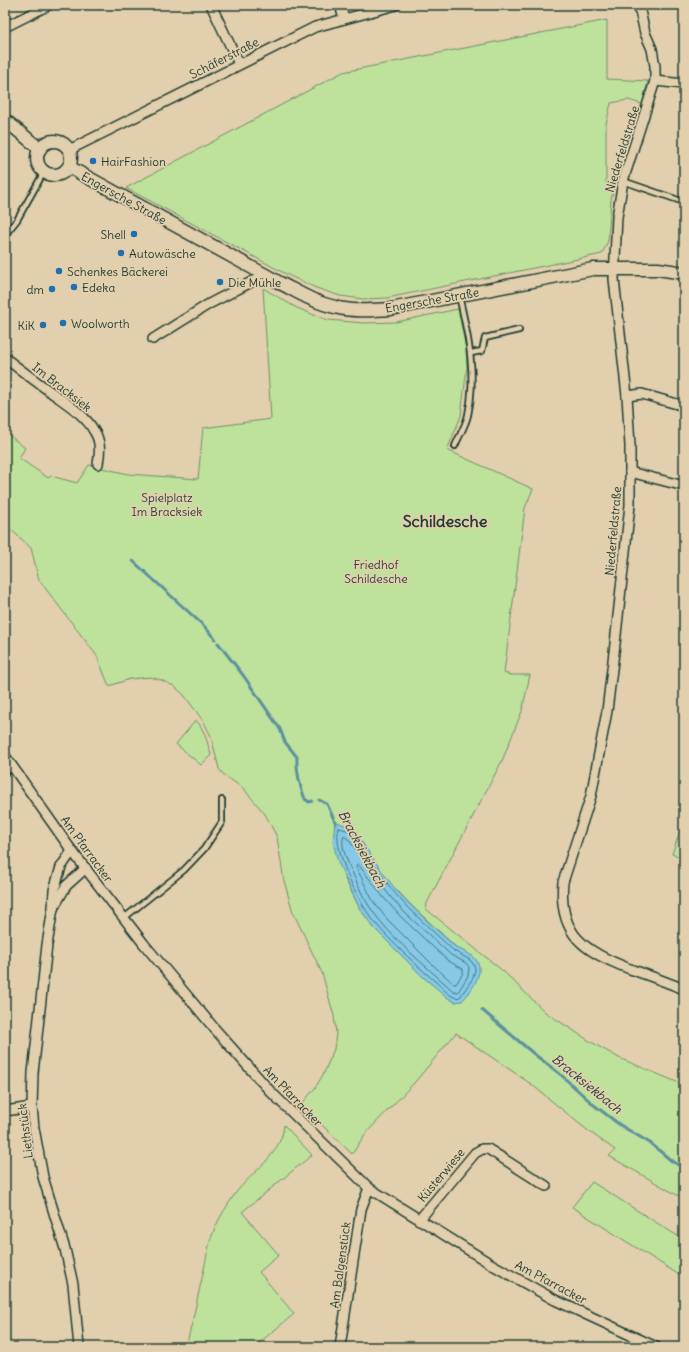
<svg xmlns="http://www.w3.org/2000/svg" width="689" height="1352" viewBox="0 0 689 1352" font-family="Delius,sans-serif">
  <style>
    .green { fill: #bee19b; stroke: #6e8f68; fill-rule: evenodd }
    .water { fill: #85c9e7; stroke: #5c919f }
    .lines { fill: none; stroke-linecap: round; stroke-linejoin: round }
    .shore { stroke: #48757c; stroke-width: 1 }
    .stream { stroke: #5c919f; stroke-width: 3 }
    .lane-casing { stroke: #1f3d34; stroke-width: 8 }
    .street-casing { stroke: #1f3d34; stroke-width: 12 }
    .secondary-casing { stroke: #1f3d34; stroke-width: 15 }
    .lane { stroke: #e2cfad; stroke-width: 4.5 }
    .street { stroke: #e2cfad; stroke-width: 9 }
    .secondary { stroke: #e2cfad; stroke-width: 12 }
    .poi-dot { fill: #1f6fb2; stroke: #e2cfad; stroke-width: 1.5 }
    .labels { text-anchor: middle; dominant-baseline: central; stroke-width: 3.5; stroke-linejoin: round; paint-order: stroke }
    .street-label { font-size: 12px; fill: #1f3d34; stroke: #e2cfad }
    .poi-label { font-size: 12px; fill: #1f3d34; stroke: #e2cfad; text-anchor: start }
    .park-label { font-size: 12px; fill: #274539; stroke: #e2cfad }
    .water-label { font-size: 13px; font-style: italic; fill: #24443d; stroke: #e2cfad }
    .district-label { font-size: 16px; font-weight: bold; fill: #1f3d34; stroke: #e2cfad }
  </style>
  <rect width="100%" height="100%" fill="#e2cfad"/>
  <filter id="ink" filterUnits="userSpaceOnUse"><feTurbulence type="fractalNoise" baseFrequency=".025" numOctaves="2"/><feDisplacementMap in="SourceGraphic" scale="8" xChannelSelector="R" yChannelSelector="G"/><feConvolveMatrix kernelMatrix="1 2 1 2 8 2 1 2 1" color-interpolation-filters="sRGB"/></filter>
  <g filter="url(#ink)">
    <g class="green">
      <path d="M607 20V79L648 81 642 104 628 100 611 103 606 124V183L615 184 611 199 608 241 602 254 387 298 363 299 340 296 316 288 288 275 126 188 343 72Z"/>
      <path d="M263 288 295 307 314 315 328 320 364 323 396 322 458 309 466 349 467 367 461 416 447 450 533 489 525 508 504 673 511 675H530L522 711 502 761 427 903 426 909 503 971 545 1012 591 1042 619 1058 684 1085V1199L609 1156 615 1150 587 1130 531 1084 456 1033 414 1083 366 1133 352 1154 301 1105 315 1088 324 1073 334 1049 336 1033 334 1016 322 973 293 912 284 881 277 837 265 814 243 788 225 776 219 769 211 736 204 722 184 695 174 686 161 680 150 677 130 679 109 686 97 656 39 580 31 548 5 524V432L25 448 19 458 48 478 51 476 77 483 89 465 128 474 198 479 203 428 271 419ZM345 879 396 889 411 905 457 948 473 957 434 985 422 976 374 928 360 909Z"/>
      <path d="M196 720C205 730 207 742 211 755L201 765 176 744Z"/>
      <path d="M684 820V858L672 854Z"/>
      <path d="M284 1125 312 1155 242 1212 279 1255 259 1272 294 1314 254 1347H186C193 1321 198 1295 204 1269 207 1255 209 1241 215 1228 220 1216 228 1204 235 1194 252 1171 281 1156 284 1125Z"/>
      <path d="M592 1182 684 1240V1278L572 1207Z"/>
    </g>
    <path class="water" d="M335 821 349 827 356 834C370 853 382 873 397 891 414 910 433 926 452 944 459 951 474 953 478 963 483 975 470 993 462 1001L455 1002 448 998 422 976 374 928 360 909 338 862 333 842Z"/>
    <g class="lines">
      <g class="shore">
        <path d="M339 828 347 830 353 836 393 891 408 908 454 951 470 960 474 965 475 970 473 978 460 997C457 998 455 998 452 996 446 993 441 986 436 982 413 962 380 933 364 907 354 891 332 846 339 828Z"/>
        <path d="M344 836 349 840 389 895 404 912 451 955 466 963 469 967 468 976 458 992 453 991C424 964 391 939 369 906 361 894 355 878 349 865 346 858 340 843 344 836Z"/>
        <path d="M358 864 384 898 400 916 447 960 463 969V973L456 984H454L432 964 386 918 373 901 356 867Z"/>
      </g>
      <g class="stream">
        <path d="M133 561 204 626 215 639"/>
        <path d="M218 643 243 675 280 729 285 742 297 757C296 770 300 787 305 799L309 802 312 801"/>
        <path d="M319 800 327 804 336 824"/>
        <path d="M482 1010 534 1054 560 1074 594 1105 620 1125 650 1143 673 1162 684 1168"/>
      </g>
      <defs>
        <g id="lane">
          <path d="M623 181 684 202"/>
          <path d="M5 235 17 220 44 172"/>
          <path d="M471 353 482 351 485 338 519 330"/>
          <path d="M455 446C459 436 466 425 468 415 477 375 468 334 459 296"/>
          <path d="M5 773 13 767"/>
          <path d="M124 918 184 870 204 849 222 822V800"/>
        </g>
        <g id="street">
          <path d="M211 5 239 64"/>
          <path d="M340 5 344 19"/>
          <path d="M640 5V11L645 33 652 49 655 66V81L623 181 617 217 614 279 627 396 630 446V505L615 644 607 711 591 796 563 882C558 935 584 951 630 969 648 975 666 982 684 989"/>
          <path d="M5 27 49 5"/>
          <path d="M655 81 684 84"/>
          <path d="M69 150 315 27 396 5"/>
          <path d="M153 339 209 304 259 278 262 272"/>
          <path d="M5 358C22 371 38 383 55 395 69 405 86 416 94 431 101 441 100 452 98 464"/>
          <path d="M627 396 642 394 684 406"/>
          <path d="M630 472 684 486"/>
          <path d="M5 756 72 851 144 944 214 1028 270 1091 369 1188 491 1264 555 1300 656 1347"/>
          <path d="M72 851 61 867 54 890 53 908 47 945 33 1073 32 1107 34 1128 43 1177 65 1249 73 1284 79 1347"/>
          <path d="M54 907 66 886 86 868"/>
          <path d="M5 1111 32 1107"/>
          <path d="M419 1220 475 1153 482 1149H488L546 1186"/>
          <path d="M340 1347 361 1209 369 1188"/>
        </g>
        <g id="secondary">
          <path d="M5 120 40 149"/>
          <circle cx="54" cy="158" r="17"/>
          <path d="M69 167 280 283C298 292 315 303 335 307 353 312 372 310 391 309L593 269H658L684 273"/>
        </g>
      </defs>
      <use href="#lane" class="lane-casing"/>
      <use href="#street" class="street-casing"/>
      <use href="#secondary" class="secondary-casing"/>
      <use href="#lane" class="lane"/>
      <use href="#street" class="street"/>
      <use href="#secondary" class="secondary"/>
    </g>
  </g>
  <g class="poi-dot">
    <circle cx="93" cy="161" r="4"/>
    <circle cx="134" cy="234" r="4"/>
    <circle cx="121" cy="253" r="4"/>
    <circle cx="59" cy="271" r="4"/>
    <circle cx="220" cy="282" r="4"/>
    <circle cx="74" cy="287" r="4"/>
    <circle cx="52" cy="289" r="4"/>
    <circle cx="63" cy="323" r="4"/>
    <circle cx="43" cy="325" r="4"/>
  </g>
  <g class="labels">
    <g class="street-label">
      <text transform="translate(224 58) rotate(-27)">Schäferstraße</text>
      <text transform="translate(622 149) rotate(-73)">Niederfeldstraße</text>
      <text transform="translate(124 198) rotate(29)">Engersche Straße</text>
      <text transform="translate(432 300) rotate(-10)">Engersche Straße</text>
      <text transform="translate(62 387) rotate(38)">Im Bracksiek</text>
      <text transform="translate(613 531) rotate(-85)">Niederfeldstraße</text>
      <text transform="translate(87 849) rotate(54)">Am Pfarracker</text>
      <text transform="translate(293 1096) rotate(46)">Am Pfarracker</text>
      <text transform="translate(25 1131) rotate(-97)">Liethstück</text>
      <text transform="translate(441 1175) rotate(-50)">Küsterwiese</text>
      <text transform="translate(340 1265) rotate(-82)">Am Balgenstück</text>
      <text transform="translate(551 1282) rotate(28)">Am Pfarracker</text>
    </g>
    <g class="poi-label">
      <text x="101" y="161">HairFashion</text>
      <text x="126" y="234" text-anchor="end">Shell</text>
      <text x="129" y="253">Autowäsche</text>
      <text x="67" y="271">Schenkes Bäckerei</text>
      <text x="228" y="282">Die Mühle</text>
      <text x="82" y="287">Edeka</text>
      <text x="44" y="289" text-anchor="end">dm</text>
      <text x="71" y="323">Woolworth</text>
      <text x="35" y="325" text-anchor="end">KiK</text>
    </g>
    <g class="park-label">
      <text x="167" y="497">Spielplatz<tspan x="167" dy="14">Im Bracksiek</tspan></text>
      <text x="376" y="564">Friedhof<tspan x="376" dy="14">Schildesche</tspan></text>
    </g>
    <g class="water-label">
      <text transform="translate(362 849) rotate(62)">Bracksiekbach</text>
      <text transform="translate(587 1084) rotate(39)">Bracksiekbach</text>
    </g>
    <g class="district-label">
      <text x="445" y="521">Schildesche</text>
    </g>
  </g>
  <rect width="689" height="1352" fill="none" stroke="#e2cfad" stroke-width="20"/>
  <rect x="10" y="10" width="669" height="1332" fill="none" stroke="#1f3d34" stroke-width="1.5" filter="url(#ink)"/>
</svg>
